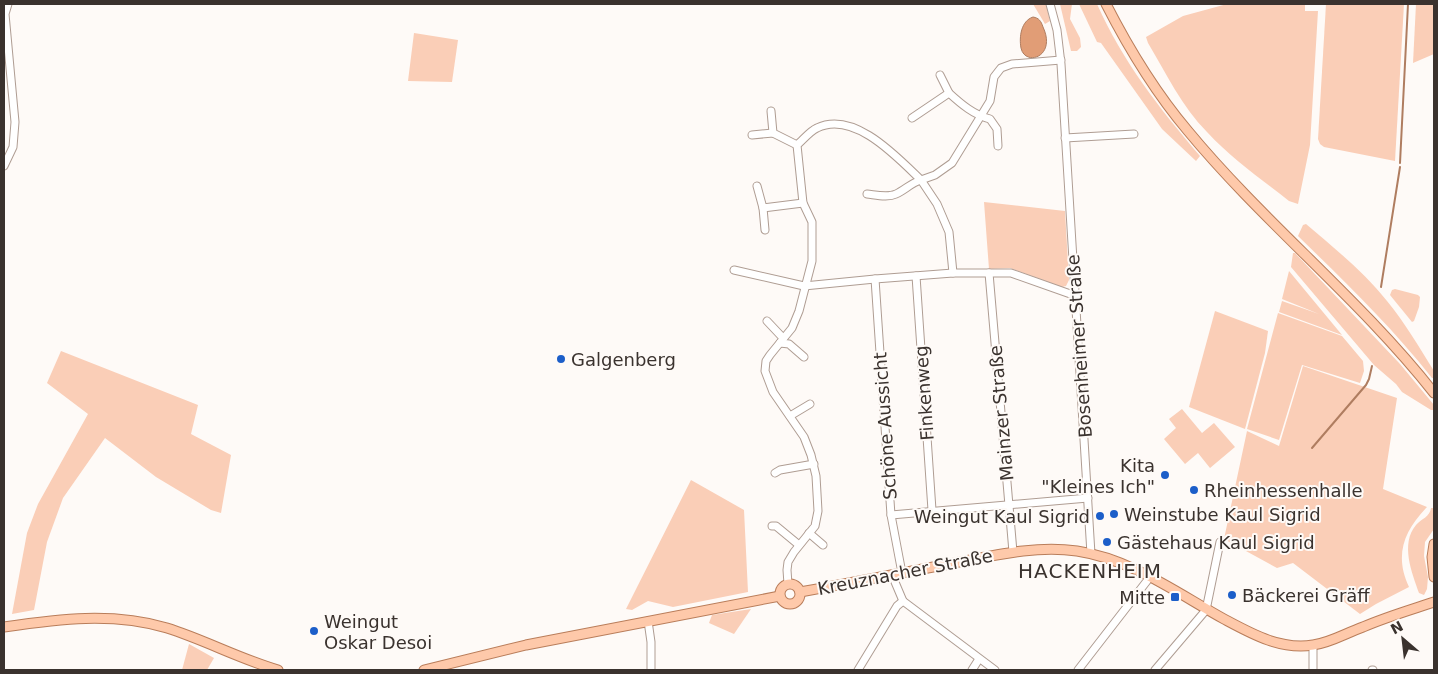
<svg xmlns="http://www.w3.org/2000/svg" width="1438" height="674" viewBox="0 0 1438 674" font-family="'DejaVu Sans',sans-serif">
  <style>
    .green { fill: #faceb7 }
    .water { fill: #e19d76; stroke: #af7d60 }
    .lines { fill: none; stroke-linecap: round; stroke-linejoin: round }
    .stream { stroke: #af7d60; stroke-width: 2 }
    .minor-casing { stroke: #af9d93; stroke-width: 9 }
    .major-casing { stroke: #b97d5a; stroke-width: 11 }
    .minor { stroke: #fff; stroke-width: 7 }
    .major { stroke: #fec9aa; stroke-width: 9 }
    .poi-dot { fill: #1c5ec9; stroke: #fefaf7; stroke-width: 2 }
    .labels { text-anchor: middle; dominant-baseline: central; stroke-width: 4; stroke-linejoin: round; paint-order: stroke }
    .street-label { font-size: 18px; fill: #3a322e; stroke: #fefaf7 }
    .poi-label { font-size: 18px; fill: #3a322e; stroke: #fefaf7; text-anchor: start }
    .quarter-label { font-size: 20px; letter-spacing: 1px; fill: #3a322e; stroke: #fefaf7 }
  </style>
  <rect width="100%" height="100%" fill="#fefaf7"/>
  <g class="green">
    <path d="M1033 4H1046L1050 21 1045 24Z"/>
    <path d="M1060 4H1072L1070 19 1080 38 1081 47 1077 51H1071Z"/>
    <path d="M1079 4H1097C1123 62 1159 108 1200 156L1196 161 1162 129 1101 43 1097 42Z"/>
    <path d="M1227 4H1305V11H1318L1310 145 1298 204 1289 201C1261 179 1231 158 1207 132 1182 107 1166 73 1148 43L1146 37 1183 16Z"/>
    <path d="M1326 4H1404L1395 161 1324 147 1320 144 1318 139Z"/>
    <path d="M1416 4H1434V54L1413 63Z"/>
    <path d="M414 33 458 40 452 82 408 81Z"/>
    <path d="M984 202 1065 211 1069 280 1066 286 1062 287 1010 268 989 269Z"/>
    <path d="M1306 224C1334 248 1364 272 1387 301 1405 323 1419 347 1434 371V378H1432C1391 326 1345 282 1298 236L1303 225Z"/>
    <path d="M1293 253H1295L1400 364 1434 405V410H1431L1402 392 1396 384 1374 365 1291 267Z"/>
    <path d="M1289 271 1342 335 1279 312 1282 301 1319 314 1282 299Z"/>
    <path d="M1395 289 1418 295 1420 297 1419 307 1414 321 1412 322 1390 295 1392 290Z"/>
    <path d="M1215 311 1268 331 1265 353 1245 429 1189 407Z"/>
    <path d="M1278 313 1342 336 1363 361 1364 371 1360 383 1302 365 1279 440 1247 429Z"/>
    <path d="M61 351 198 405 191 434 231 455 221 513 211 510 156 477 105 438 63 498 47 542 34 610 12 614 27 533 38 504 88 414 47 383Z"/>
    <path d="M1303 366 1397 398 1383 489 1427 507C1404 531 1394 555 1409 587L1376 604 1360 614 1293 563 1277 568 1224 539 1247 431 1279 446Z"/>
    <path d="M1182 409 1202 433 1214 423 1235 447 1210 468 1198 453 1185 464 1164 439 1176 428 1169 419Z"/>
    <path d="M691 480 744 510 748 592 673 607 648 601 632 610 626 609Z"/>
    <path d="M1431 508H1434V529L1425 542 1424 556 1428 577 1427 589 1424 595 1419 593C1412 573 1400 544 1416 525 1421 519 1430 517 1431 508Z"/>
    <path d="M751 609 734 634 709 623 712 615Z"/>
    <path d="M189 644 214 658 207 670H182Z"/>
  </g>
  <path class="water" d="M1033 17C1039 18 1041 21 1043 27 1057 57 1025 67 1021 48 1019 37 1021 21 1033 17Z"/>
  <g class="lines">
    <g class="stream">
      <path d="M1400 163 1408 4"/>
      <path d="M1381 287 1400 167"/>
      <path d="M1312 448 1366 385 1369 379 1372 366"/>
    </g>
    <defs>
      <g id="minor">
        <path d="M1050 4 1057 30 1061 64 1091 554"/>
        <path d="M940 75 949 93"/>
        <path d="M771 111 773 133 797 145"/>
        <path d="M912 118 949 93C961 104 974 115 990 119L997 129 998 146"/>
        <path d="M752 135 773 133"/>
        <path d="M1065 138 1134 134"/>
        <path d="M4 166 13 147 15 122 5 14 8 4"/>
        <path d="M757 186 763 208 803 203"/>
        <path d="M867 194C876 195 888 198 896 194 905 190 911 183 921 180L937 204 949 232 953 273"/>
        <path d="M763 208 765 230"/>
        <path d="M734 270 804 286 875 279 953 273H1011L1076 296"/>
        <path d="M989 273 1013 552"/>
        <path d="M916 276 932 510"/>
        <path d="M875 279 891 515 902 573"/>
        <path d="M767 321 783 338"/>
        <path d="M780 343 789 344 804 357"/>
        <path d="M790 416 810 404"/>
        <path d="M775 473 780 470 814 464"/>
        <path d="M891 515 1088 498"/>
        <path d="M772 526H776L799 545"/>
        <path d="M809 533 823 545"/>
        <path d="M892 575 903 601 995 670"/>
        <path d="M788 584 787 570 788 562 794 552 815 526 818 511 816 476 811 455 804 437 773 392 765 371 766 361 770 355 792 328 799 311 812 261V222L803 203 797 145C803 140 810 131 817 128 854 110 897 157 921 180L935 175 952 163 990 101 994 77 1001 68 1012 64 1061 60"/>
        <path d="M648 621 651 642V670"/>
        <path d="M858 670 897 606 903 601"/>
        <path d="M972 670 979 659"/>
        <path d="M1078 670 1150 577"/>
        <path d="M1155 670 1206 610 1220 542"/>
        <path d="M1313 670V645"/>
        <path d="M1372 670H1373"/>
      </g>
      <g id="major">
        <path d="M1106 4C1129 49 1155 92 1188 131 1264 223 1360 299 1434 393"/>
        <path d="M1434 544 1432 557 1434 577"/>
        <circle cx="790" cy="594" r="10"/>
        <path d="M800 592C850 583 900 573 949 564 992 556 1034 545 1077 551 1131 559 1177 593 1224 619 1252 634 1280 650 1313 645 1330 643 1346 633 1363 627 1386 617 1410 610 1434 602"/>
        <path d="M4 627C59 619 112 612 167 628 205 640 240 659 278 670"/>
        <path d="M424 670 526 645 780 596"/>
      </g>
    </defs>
    <use href="#minor" class="minor-casing"/>
    <use href="#major" class="major-casing"/>
    <use href="#minor" class="minor"/>
    <use href="#major" class="major"/>
  </g>
  <g class="poi-dot">
    <circle cx="561" cy="359" r="5"/>
    <circle cx="1165" cy="475" r="5"/>
    <circle cx="1194" cy="490" r="5"/>
    <circle cx="1114" cy="514" r="5"/>
    <circle cx="1100" cy="516" r="5"/>
    <circle cx="1107" cy="542" r="5"/>
    <circle cx="1232" cy="595" r="5"/>
    <rect x="1170" y="592" width="10" height="10" rx="2.5"/>
    <circle cx="314" cy="631" r="5"/>
  </g>
  <g class="labels">
    <g class="street-label">
      <text transform="translate(1079 346) rotate(-94)">Bosenheimer Straße</text>
      <text transform="translate(924 393) rotate(-94)">Finkenweg</text>
      <text transform="translate(1001 413) rotate(-95)">Mainzer Straße</text>
      <text transform="translate(885 426) rotate(-94)">Schöne Aussicht</text>
      <text transform="translate(905 572) rotate(-11)">Kreuznacher Straße</text>
    </g>
    <g class="poi-label">
      <text x="571" y="359">Galgenberg</text>
      <text x="1155" y="465" text-anchor="end">Kita<tspan x="1155" dy="21">"Kleines Ich"</tspan></text>
      <text x="1204" y="490">Rheinhessenhalle</text>
      <text x="1124" y="514">Weinstube Kaul Sigrid</text>
      <text x="1090" y="516" text-anchor="end">Weingut Kaul Sigrid</text>
      <text x="1117" y="542">Gästehaus Kaul Sigrid</text>
      <text x="1242" y="595">Bäckerei Gräff</text>
      <text x="1165" y="597" text-anchor="end">Mitte</text>
      <text x="324" y="621">Weingut<tspan x="324" dy="21">Oskar Desoi</tspan></text>
    </g>
    <g class="quarter-label">
      <text x="1090" y="571">HACKENHEIM</text>
    </g>
  </g>
  <rect width="1438" height="674" fill="none" stroke="#3a322e" stroke-width="10"/>
  <g transform="translate(1403 639) rotate(332)" stroke="#fefaf7" stroke-width="4" paint-order="stroke">
  <path d="M0-4L9 19L0 12L-9 19Z" fill="#3a322e"/>
  <text y="-8" font-size="14" font-weight="bold" text-anchor="middle" fill="#3a322e">N</text>
  </g>
</svg>
